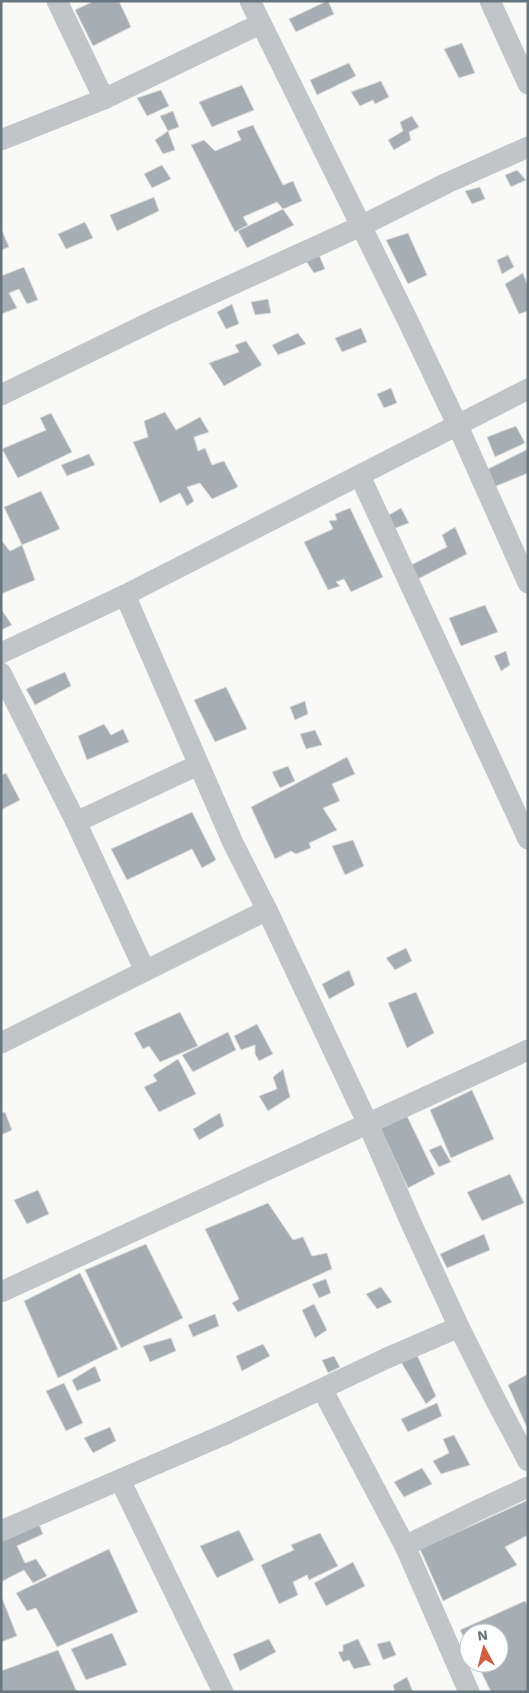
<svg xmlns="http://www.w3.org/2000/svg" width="529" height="1693" viewBox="0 0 529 1693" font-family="'Work Sans',sans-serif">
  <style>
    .building { fill: #a7aeb3; stroke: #dbdbd9 }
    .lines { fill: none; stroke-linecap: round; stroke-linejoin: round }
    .minor { stroke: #c1c5c8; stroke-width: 21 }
  </style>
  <rect width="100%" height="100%" fill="#f9f9f7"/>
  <g class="building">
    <path d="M94 1H119L131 27 93 46 75 10Z"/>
    <path d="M327 1H328L334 14 296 32 289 19Z"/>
    <path d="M462 43 475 73 459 78 444 49Z"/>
    <path d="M349 63 356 76 317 95 310 80Z"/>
    <path d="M381 81 389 97 375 104 373 100 360 106 351 92Z"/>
    <path d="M242 85 254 110 212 127 199 102Z"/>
    <path d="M161 90 169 106 147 116 137 98Z"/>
    <path d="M173 111 179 127 168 131 160 116Z"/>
    <path d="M412 116 419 127 409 132 411 140 394 150 388 140 403 131 400 122Z"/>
    <path d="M253 125 283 185 293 181 302 201 283 209 277 202 243 217 248 225 235 232 191 145 204 140 215 151 241 140 237 131Z"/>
    <path d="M168 131 175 150 163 154 155 140Z"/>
    <path d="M162 165 171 179 152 188 144 174Z"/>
    <path d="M517 170 526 180 511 187 505 175Z"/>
    <path d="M480 187 485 199 472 204 465 191Z"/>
    <path d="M154 197 159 211 117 231 110 215Z"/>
    <path d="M283 209 294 225 247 248 238 231Z"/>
    <path d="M85 222 93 238 66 249 58 234Z"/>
    <path d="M1 228 9 247 1 250Z"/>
    <path d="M408 233 427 275 408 284 386 240Z"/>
    <path d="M319 255 325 269 314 273 306 261Z"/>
    <path d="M508 255 514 267 502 274 497 260Z"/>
    <path d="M24 267 38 300 27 304 19 289 9 293 17 308 1 314V276Z"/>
    <path d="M523 273 528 287V311L519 314 505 284Z"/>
    <path d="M268 299 271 313 255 315 251 302Z"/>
    <path d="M232 304 239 324 226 329 217 312Z"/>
    <path d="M361 328 367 342 342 352 335 338Z"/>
    <path d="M298 333 306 344 278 355 272 345Z"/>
    <path d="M246 341 262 365 224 386 209 363 239 352 235 345Z"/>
    <path d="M391 388 397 403 384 408 377 394Z"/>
    <path d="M165 412 176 430 200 417 209 432 194 437 198 451 205 448 212 465 224 461 238 487 212 499 200 483 187 487 194 501 187 506 180 493 160 503 133 442 148 437 144 421Z"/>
    <path d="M51 413 72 452 18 478 2 449 46 430 40 418Z"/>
    <path d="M516 426 525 443 495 457 487 437Z"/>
    <path d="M528 449V473L494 487 486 470Z"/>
    <path d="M89 454 95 465 67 476 61 465Z"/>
    <path d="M41 491 60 529 22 545 4 507Z"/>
    <path d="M350 508 383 577 351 592 344 579 336 582 340 586 328 590 304 542 333 529 329 521 337 520 335 514Z"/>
    <path d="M401 508 409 523 393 529 387 516Z"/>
    <path d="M455 527 467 554 416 580 409 566 447 547 442 535Z"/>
    <path d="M1 540 10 551 22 545 35 580 1 594Z"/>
    <path d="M485 605 498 632 461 646 449 618Z"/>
    <path d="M1 609 12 625 1 630Z"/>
    <path d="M506 651 510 665 501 671 494 656Z"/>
    <path d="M65 672 71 686 35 705 26 689Z"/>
    <path d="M226 687 247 729 215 742 194 700Z"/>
    <path d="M305 701 308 714 295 720 290 707Z"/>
    <path d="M104 724 111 735 123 729 129 742 87 760 78 736Z"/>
    <path d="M315 730 322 745 306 749 300 734Z"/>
    <path d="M347 757 355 774 332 784 340 801 323 808 337 830 309 843 311 848 296 854 291 851 275 859 251 807Z"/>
    <path d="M288 766 295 781 280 788 272 772Z"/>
    <path d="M6 773 20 800 1 810V775Z"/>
    <path d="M192 812 216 860 202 868 192 849 127 880 111 849Z"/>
    <path d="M353 840 364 866 345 875 332 846Z"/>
    <path d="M406 948 412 961 395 970 386 958Z"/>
    <path d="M349 970 355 985 329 999 322 984Z"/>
    <path d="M416 992 434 1033 407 1048 388 1003Z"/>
    <path d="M180 1012 198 1046 160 1062 149 1046 143 1049 134 1033Z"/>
    <path d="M257 1024 273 1054 259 1061 255 1054V1045L241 1050 234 1036Z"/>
    <path d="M228 1032 236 1050 193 1072 182 1055Z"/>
    <path d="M178 1059 196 1094 159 1112 144 1087 157 1081 153 1075Z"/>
    <path d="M283 1069 290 1097 268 1111 259 1096 277 1089 273 1077Z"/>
    <path d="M472 1090 494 1139 451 1158 430 1110Z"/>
    <path d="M5 1112 12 1130 1 1135V1113Z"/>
    <path d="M220 1113 224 1126 199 1140 193 1129Z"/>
    <path d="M407 1116 435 1174 408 1188 379 1125Z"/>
    <path d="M441 1145 451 1162 439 1167 429 1150Z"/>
    <path d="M510 1174 524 1203 482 1221 467 1192Z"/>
    <path d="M38 1190 49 1214 27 1224 14 1200Z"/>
    <path d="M268 1203 293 1240 303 1237 312 1256 327 1253 332 1269 238 1312 232 1303 239 1299 205 1229Z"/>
    <path d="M484 1234 490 1250 447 1268 440 1254Z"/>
    <path d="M146 1244 183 1318 121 1348 85 1270Z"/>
    <path d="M80 1273 118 1349 58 1378 24 1301Z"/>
    <path d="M326 1279 331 1293 319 1298 312 1284Z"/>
    <path d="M381 1287 392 1302 377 1309 366 1294Z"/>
    <path d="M314 1304 327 1330 315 1338 302 1310Z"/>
    <path d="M215 1314 219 1326 193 1337 188 1325Z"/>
    <path d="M171 1338 176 1351 150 1362 143 1346Z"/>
    <path d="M263 1344 270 1356 242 1371 236 1356Z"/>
    <path d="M417 1355 436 1396 426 1404 401 1362Z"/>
    <path d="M334 1356 340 1367 328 1373 322 1360Z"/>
    <path d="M95 1366 101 1381 77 1391 72 1380Z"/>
    <path d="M528 1374V1430L508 1385Z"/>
    <path d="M64 1383 83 1423 66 1431 46 1391Z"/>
    <path d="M437 1403 442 1416 408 1432 401 1419Z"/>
    <path d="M110 1427 116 1441 93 1453 84 1438Z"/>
    <path d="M454 1435 470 1465 441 1474 433 1461 449 1453 443 1439Z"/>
    <path d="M422 1468 432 1484 404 1497 394 1482Z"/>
    <path d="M528 1500V1535L505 1547 517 1565 443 1601 420 1549Z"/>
    <path d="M38 1522 43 1534 17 1546 25 1563 36 1559 47 1576 33 1583 24 1570 1 1582V1539Z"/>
    <path d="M239 1530 254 1560 217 1578 200 1546Z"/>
    <path d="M320 1533 338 1566 309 1580 307 1575 293 1582 298 1595 279 1604 261 1565 294 1550 291 1545Z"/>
    <path d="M109 1549 138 1612 57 1647 36 1608 27 1611 16 1593Z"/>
    <path d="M353 1562 365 1586 326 1606 314 1583Z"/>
    <path d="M2 1598 17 1636 1 1642V1598Z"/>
    <path d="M525 1601 528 1606V1692H491L477 1663H499V1633H469V1647L460 1630Z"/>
    <path d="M112 1633 127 1665 86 1680 71 1649Z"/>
    <path d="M269 1639 276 1652 240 1671 233 1654Z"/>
    <path d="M358 1639 371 1665 354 1669 349 1660 343 1662 338 1652 343 1651V1645Z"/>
    <path d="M390 1641 396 1655 383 1660 377 1644Z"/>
    <path d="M58 1650 77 1692H1V1671Z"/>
    <path d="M407 1677 413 1692H395L393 1685Z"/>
  </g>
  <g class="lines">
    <g class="minor">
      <path d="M57 1 104 99"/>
      <path d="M250 1 409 323 457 424 528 583"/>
      <path d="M490 1 528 84"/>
      <path d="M1 140 104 99 260 24"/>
      <path d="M1 395 159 318 361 226 447 183 528 147"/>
      <path d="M360 476 528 839"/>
      <path d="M125 595 233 843 267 910 368 1124 411 1223 459 1327 495 1399 528 1461"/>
      <path d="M1 653 125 595 528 389"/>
      <path d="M1 673 76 822 145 971"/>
      <path d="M76 822 198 765"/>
      <path d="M1 1043 267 910"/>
      <path d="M1 1292 528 1050"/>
      <path d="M322 1389 405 1546 469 1692"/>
      <path d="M120 1480 223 1692"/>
      <path d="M1 1531 228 1433 387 1358 459 1327"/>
      <path d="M405 1546 474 1512 528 1487"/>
    </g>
  </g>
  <rect width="529" height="1693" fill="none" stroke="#67757f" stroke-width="5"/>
  <g transform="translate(484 1648) rotate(353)"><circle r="24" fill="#ffffff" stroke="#c2c8cc"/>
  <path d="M0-4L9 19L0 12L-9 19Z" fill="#d05f40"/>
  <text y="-8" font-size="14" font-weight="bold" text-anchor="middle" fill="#67757f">N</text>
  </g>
</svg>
